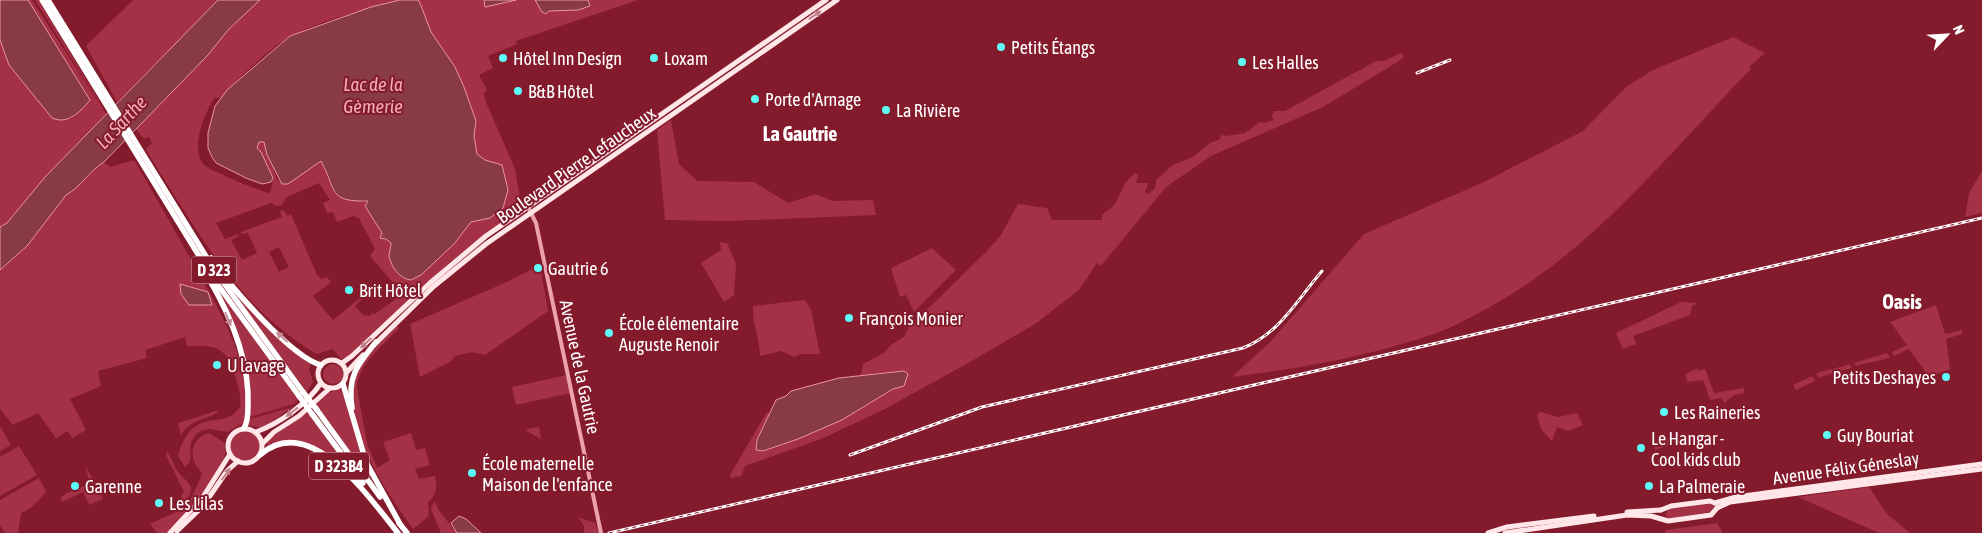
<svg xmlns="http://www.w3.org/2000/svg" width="1982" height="533" viewBox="0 0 1982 533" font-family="'Asap Condensed',sans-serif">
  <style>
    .green { fill: #a43145; fill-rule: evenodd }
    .water { fill: #883a46; stroke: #ed94a5 }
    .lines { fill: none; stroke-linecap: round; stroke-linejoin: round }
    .minor { stroke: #eba1ae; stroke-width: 4 }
    .major { stroke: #ffe6e8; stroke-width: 5 }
    .highway { stroke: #fff; stroke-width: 5.5 }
    .rail-casing { stroke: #fff; stroke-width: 3 }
    .rail { stroke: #841b2c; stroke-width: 1; stroke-dasharray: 4; stroke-linecap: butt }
    .highway-bridge { stroke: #fff; stroke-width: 5.5 }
    .oneway { fill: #c2808a }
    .oneway2 { fill: #c28d96 }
    .poi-dot { fill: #5efdfa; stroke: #841b2c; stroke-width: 2 }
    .labels { text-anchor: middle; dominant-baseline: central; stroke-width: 4; stroke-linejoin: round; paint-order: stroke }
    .shield { fill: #841b2c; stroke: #dabbc0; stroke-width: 1 }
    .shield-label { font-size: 16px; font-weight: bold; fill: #fff }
    .poi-label { font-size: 18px; fill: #fff; stroke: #841b2c; text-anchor: start }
    .street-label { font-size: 18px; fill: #fff; stroke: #841b2c }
    .water-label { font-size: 19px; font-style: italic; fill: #f3adb9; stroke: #841b2c }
    .quarter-label { font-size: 20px; font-weight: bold; fill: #fff; stroke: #841b2c }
  </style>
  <rect width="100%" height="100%" fill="#841b2c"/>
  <g class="green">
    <path d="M28 0H32L106 114 7 223 0 227V40L9 65 52 118 71 119 90 100Z"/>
    <path d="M35 0H38L104 109H103Z"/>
    <path d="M133 0H218L117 102 86 46Z"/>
    <path d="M260 0H400C366 9 322 20 291 36 273 45 235 81 222 97L214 98C205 114 190 147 203 164 206 169 259 191 269 193 279 180 264 162 257 148L258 142H264L277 179 284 184 321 161 333 190 363 202H368L365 206 391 243C391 260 390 269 407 280L454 244 471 222 494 215 503 208 508 190 499 164 485 160 477 154 474 136 476 121 464 87 455 67 431 32 418 0H484L485 7 516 0H535L542 12C559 9 574 11 590 4L588 0H638L516 41 517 44 488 56 493 68 479 75 487 90 484 93 485 100 515 169 522 209 450 262 349 356 341 359 333 349 317 354C237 308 196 228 147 152L146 149 152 143 149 137 144 139 136 129 208 55 228 30ZM319 183 330 200 323 203 327 213 333 212 337 222 353 216 359 218 375 249 370 256 400 291 396 299 375 314 371 313V316L363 315 355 306 362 299 361 297 333 320 313 296 331 282 327 277 322 279 317 275 291 214 288 216 283 210 280 211 282 217 241 232 242 234 248 233 257 253 242 260 231 240 239 236 238 234 225 239 216 223 271 203 276 206 282 205 287 197ZM279 247 289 267 279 272 269 252Z"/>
    <path d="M1733 37 1765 53 1749 67 1751 69C1664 158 1587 259 1473 316 1462 321 1451 328 1439 332 1373 356 1302 368 1232 377L1271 341 1364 234 1484 182 1583 131 1626 87 1653 70Z"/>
    <path d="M1401 53 1404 57 1399 61 1323 107 1211 156 1166 187 1101 266 1097 263 1079 290 1035 324 970 362 885 409 821 439 745 466 741 476 730 478V475L767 412 770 413 757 440 756 450C767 452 778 445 789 441 832 428 869 404 907 380L904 371 861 375 863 364 884 353 892 344 904 337 909 327 987 251 1001 235 1018 204 1047 208 1052 220H1102V215L1115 204 1126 182 1135 173 1138 175 1136 183H1148L1145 192 1148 194 1155 188 1156 180 1173 165 1193 157 1210 143 1220 139 1221 135 1226 136 1245 133 1260 122 1264 123 1273 120 1272 116 1274 111H1285L1376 61H1384Z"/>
    <path d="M671 120 679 164 697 181 754 182 788 203 816 194 832 201 873 200 876 215 729 221 665 220 657 130Z"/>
    <path d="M134 160C153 192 171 224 189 256 212 298 261 374 243 423L228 432 209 429 198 432 191 442 190 462 185 467 178 456C193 403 223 432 239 408 245 399 231 357 221 351 211 344 199 346 187 346L185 337 145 350 147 358 98 371 101 386 70 399 86 430 72 438 68 431 56 438 38 413 13 425 0 409V270L27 246 66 195C81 187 89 171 104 162L110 167Z"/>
    <path d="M1982 171V213L1965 217 1969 193Z"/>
    <path d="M720 242 727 243 736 264 734 295 724 302 701 263 721 250Z"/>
    <path d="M932 248 956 270 914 312 906 295 900 297 891 268Z"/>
    <path d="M540 265 548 311 485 355 472 352 455 356 451 361 420 377 410 324 509 281Z"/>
    <path d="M228 285 311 363 309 369 313 382 307 392Z"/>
    <path d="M221 294 298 399 294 404 250 417 249 375 246 358Z"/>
    <path d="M805 300 811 310 820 354H800L794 357 781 351 760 356C760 339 752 324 753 306Z"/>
    <path d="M1681 302 1697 303 1692 306 1690 315 1633 336 1636 344 1623 349 1616 333Z"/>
    <path d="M1936 305 1945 334 1962 330V334L1946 339 1950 369 1929 377 1909 349 1894 356 1892 352 1907 345 1890 322Z"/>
    <path d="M397 326 399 328C384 345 357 364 357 388L367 443 377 468 390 460 383 442 411 433 416 450 425 448 430 465 415 469 419 479 435 476C437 487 437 495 428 502L429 516 413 529C386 491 362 456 354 409 352 401 351 391 353 383 360 362 381 341 397 326Z"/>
    <path d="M1887 353 1890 357C1879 362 1868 362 1856 366L1854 363Z"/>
    <path d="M1849 364 1852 368C1840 372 1830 373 1819 378L1816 374C1827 369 1837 369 1849 364Z"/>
    <circle cx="333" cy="374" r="10"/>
    <path d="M1697 368 1698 371 1705 369 1714 393 1744 388V393L1734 395 1724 403 1722 398 1710 400 1703 380 1687 382 1686 374Z"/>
    <path d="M567 375 571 393 516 405 512 387Z"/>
    <path d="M1812 376 1815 381 1796 390 1793 385Z"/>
    <path d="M340 389 343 391 355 435 375 485 316 404 328 393Z"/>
    <path d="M293 407 262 428 248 425 249 419Z"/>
    <path d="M219 410C212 420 192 417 181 435L178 423Z"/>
    <path d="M307 412 348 468 349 471C317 452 304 432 266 448L268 440Z"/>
    <path d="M1540 412 1558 417 1577 413 1583 425 1569 431 1557 427 1552 441 1541 429 1537 415Z"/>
    <path d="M0 426 11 445 0 451Z"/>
    <path d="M539 427 541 439 527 431V429Z"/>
    <circle cx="245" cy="446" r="15"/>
    <path d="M209 433 225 443C224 446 226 451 225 454 216 484 189 510 168 533H157L150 524C186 507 187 511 202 474 200 469 197 468 195 463 188 451 196 436 209 433Z"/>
    <path d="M1687 436 1686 440 1655 450 1653 442 1666 438Z"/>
    <path d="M19 446 37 475 0 496V457Z"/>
    <path d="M167 451C171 457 173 463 176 469 184 483 202 484 182 505L181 495 184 492 166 455Z"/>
    <path d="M85 465 103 499 89 505 83 492 62 502 60 499C68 489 84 490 89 480Z"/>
    <path d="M39 478 46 491C40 500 30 510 21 513L18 533H5L0 525V500Z"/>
    <path d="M1869 487 1887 514 1910 533H1879L1798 497Z"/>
    <path d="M434 501 440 512 457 533H441L431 509Z"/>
    <path d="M1709 502 1714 506 1710 512 1669 519 1665 515 1668 509Z"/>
    <path d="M578 517 595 523 599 533H584V526Z"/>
    <path d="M1717 523 1723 533H1665L1666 530Z"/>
  </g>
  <g class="water">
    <path d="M0 0H28L90 100C80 112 68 125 52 118L9 65 0 40Z"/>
    <path d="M218 0H260L228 30 208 55 104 162C89 171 81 187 66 195L27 246 0 270V227L7 223 45 177Z"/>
    <path d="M400 0H418L420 3 431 32 455 67 464 87 476 121 474 136 477 154 485 160 502 165 508 190 503 208 490 218 471 222 454 244 421 275 411 280C400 279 391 267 389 256 389 252 391 248 391 243L386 239 380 238 382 233 365 206 368 201C328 202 337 191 321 161L288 184H282L267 155 264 142H259L257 148 261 152 273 178 271 182 262 184 246 178 216 163 212 157 208 148V133L215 106 227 90 290 36 371 7Z"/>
    <path d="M484 0H516L485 7Z"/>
    <path d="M535 0H588L590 6 578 10 549 11 546 14 542 12Z"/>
    <path d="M180 284 208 292 212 305H189L181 294Z"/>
    <path d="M904 371 908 374 904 386 893 389 842 420 798 439 763 451 756 450 757 440 776 400 786 396 791 391 839 378Z"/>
    <path d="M459 516 466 519 481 533H457L451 523Z"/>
  </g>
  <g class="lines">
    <path class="minor" d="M528 207 536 223 601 533"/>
    <g class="major">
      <path d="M375 344 433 287 486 244 837 0"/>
      <circle cx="332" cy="374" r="14"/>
      <path d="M342 363 352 356 430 283 486 236 826 0"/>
      <path d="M347 372 363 355"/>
      <circle cx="245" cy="446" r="17"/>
      <path d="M256 432C280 423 307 404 321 383"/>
      <path d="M263 443 274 432 299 416 330 388"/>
      <path d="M1715 503 1736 497 1982 464"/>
      <path d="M1717 508 1730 502 1982 469"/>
      <path d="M1661 510 1671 506 1710 501 1715 503"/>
      <path d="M1627 512 1661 510"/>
      <path d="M177 531 203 506 227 471 238 461"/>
      <path d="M170 533 203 497 230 454"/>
      <path d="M1488 533 1507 527 1594 516"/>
      <path d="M1505 533 1627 515 1651 516 1668 521 1711 515 1717 508"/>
    </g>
    <g class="highway">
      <path d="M42 0 212 277 299 396"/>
      <path d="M48 0 215 271 303 392"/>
      <path d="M211 258C229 285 291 357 321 365"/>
      <path d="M208 277C231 316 250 360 248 406 248 413 248 422 244 428"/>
      <path d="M343 384 366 462 400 524"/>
      <path d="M352 408C347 377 357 365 376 342"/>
      <path d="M317 410 380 497"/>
      <path d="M312 414 363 483"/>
      <path d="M260 455C310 410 370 499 398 533"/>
      <path d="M399 523 407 533"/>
    </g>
    <defs>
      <g id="rail">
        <path d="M1417 73 1450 60"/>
        <path d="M850 455 982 407 1243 348C1280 333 1297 300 1322 271"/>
        <path d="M609 533 1982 218"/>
      </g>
    </defs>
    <use href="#rail" class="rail-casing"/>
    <use href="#rail" class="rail"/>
    <g class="highway-bridge">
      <path d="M303 392 317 410"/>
      <path d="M299 396 312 414"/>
    </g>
  </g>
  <defs><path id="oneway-solid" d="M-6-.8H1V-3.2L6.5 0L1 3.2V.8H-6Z" transform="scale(1.25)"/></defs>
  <g class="oneway">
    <use href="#oneway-solid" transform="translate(815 15) rotate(-34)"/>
    <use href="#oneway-solid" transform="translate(366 343) rotate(137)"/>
    <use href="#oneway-solid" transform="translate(292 412) rotate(143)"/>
    <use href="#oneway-solid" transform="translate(226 474) rotate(-54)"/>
  </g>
  <g class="oneway2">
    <use href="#oneway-solid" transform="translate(228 319) rotate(67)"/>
    <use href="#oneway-solid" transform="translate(282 337) rotate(-139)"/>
  </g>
  <g class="poi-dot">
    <circle cx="1001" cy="47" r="5"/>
    <circle cx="503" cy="58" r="5"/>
    <circle cx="654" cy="58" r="5"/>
    <circle cx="1242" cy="62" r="5"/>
    <circle cx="518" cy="91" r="5"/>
    <circle cx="755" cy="99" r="5"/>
    <circle cx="886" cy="110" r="5"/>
    <circle cx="538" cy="268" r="5"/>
    <circle cx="349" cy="290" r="5"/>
    <circle cx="849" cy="318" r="5"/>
    <circle cx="609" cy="333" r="5"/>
    <circle cx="217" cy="365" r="5"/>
    <circle cx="1946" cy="377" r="5"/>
    <circle cx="1664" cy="412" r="5"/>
    <circle cx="1827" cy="435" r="5"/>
    <circle cx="1641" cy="448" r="5"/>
    <circle cx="472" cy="473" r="5"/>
    <circle cx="75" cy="486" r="5"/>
    <circle cx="1649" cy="486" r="5"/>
    <circle cx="159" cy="503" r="5"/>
  </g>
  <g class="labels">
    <g class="shield">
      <rect x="191.5" y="256.5" width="45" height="27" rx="4"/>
      <rect x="309" y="452.5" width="60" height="27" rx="4"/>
    </g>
    <g class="shield-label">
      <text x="214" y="270">D 323</text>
      <text x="339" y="466">D 323B4</text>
    </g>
    <g class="poi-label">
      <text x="1011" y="47">Petits Étangs</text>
      <text x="513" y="58">Hôtel Inn Design</text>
      <text x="664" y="58">Loxam</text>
      <text x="1252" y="62">Les Halles</text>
      <text x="528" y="91">B&amp;B Hôtel</text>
      <text x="765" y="99">Porte d'Arnage</text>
      <text x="896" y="110">La Rivière</text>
      <text x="548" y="268">Gautrie 6</text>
      <text x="359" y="290">Brit Hôtel</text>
      <text x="859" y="318">François Monier</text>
      <text x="619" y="323">École élémentaire<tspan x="619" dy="21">Auguste Renoir</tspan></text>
      <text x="227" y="365">U lavage</text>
      <text x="1936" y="377" text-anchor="end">Petits Deshayes</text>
      <text x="1674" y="412">Les Raineries</text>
      <text x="1837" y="435">Guy Bouriat</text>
      <text x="1651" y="438">Le Hangar -<tspan x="1651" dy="21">Cool kids club</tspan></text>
      <text x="482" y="463">École maternelle<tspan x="482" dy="21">Maison de l'enfance</tspan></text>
      <text x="85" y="486">Garenne</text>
      <text x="1659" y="486">La Palmeraie</text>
      <text x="169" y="503">Les Lilas</text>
    </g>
    <g class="street-label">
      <text transform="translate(576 165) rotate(-35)">Boulevard Pierre Lefaucheux</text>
      <text transform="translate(580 367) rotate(78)">Avenue de la Gautrie</text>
      <text transform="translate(1846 468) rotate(-8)">Avenue Félix Géneslay</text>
    </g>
    <g class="water-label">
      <text x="373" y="84">Lac de la<tspan x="373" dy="22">Gèmerie</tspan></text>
      <text transform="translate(121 122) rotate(-47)">La Sarthe</text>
    </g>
    <g class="quarter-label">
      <text x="800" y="133">La Gautrie</text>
      <text x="1902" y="301">Oasis</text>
    </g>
  </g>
  <g transform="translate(1947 35) rotate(65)" stroke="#841b2c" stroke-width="4" paint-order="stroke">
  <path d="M0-4L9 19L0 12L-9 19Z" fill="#ffffff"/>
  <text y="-8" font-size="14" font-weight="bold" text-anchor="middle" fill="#ffffff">N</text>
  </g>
</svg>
